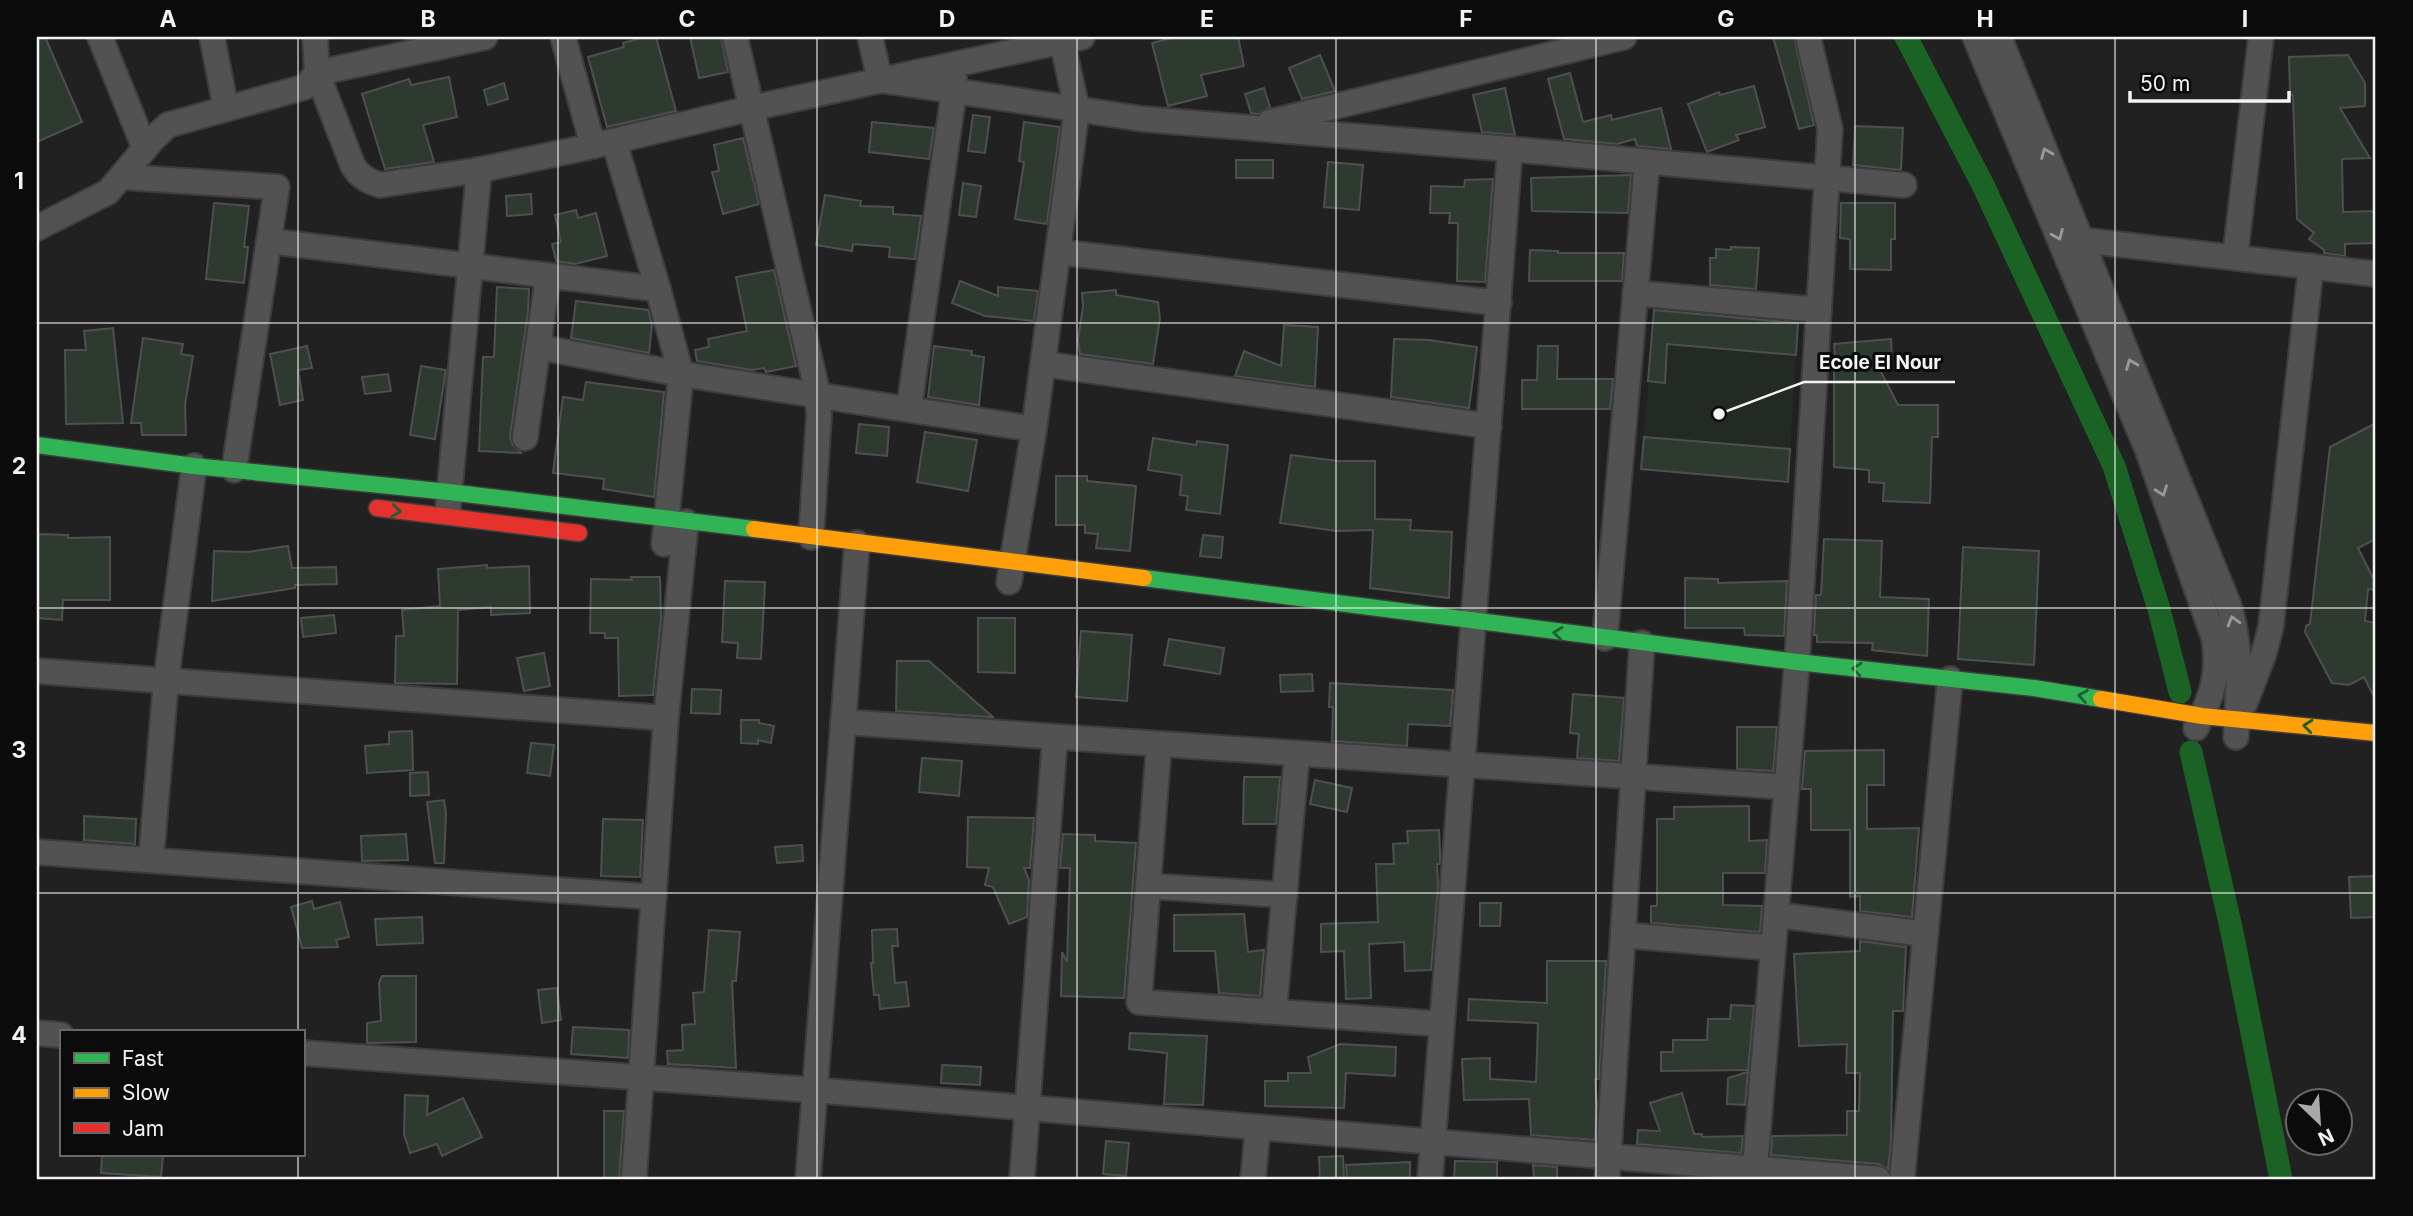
<svg xmlns="http://www.w3.org/2000/svg" width="2413" height="1216" viewBox="0 0 2413 1216" font-family="Inter,sans-serif">
  <style>
    .built { fill: #232a23 }
    .lines { fill: none; stroke-linecap: round; stroke-linejoin: round }
    .canal { stroke: #1b6324; stroke-width: 23 }
    .building { fill: #2e3a30; stroke: #4e4f4e; stroke-width: 2 }
    .street-casing { stroke: #3c3d3c; stroke-width: 28 }
    .fast-casing { stroke: #3c3d3c; stroke-width: 19 }
    .slow-casing { stroke: #3c3d3c; stroke-width: 19 }
    .jam-casing { stroke: #3c3d3c; stroke-width: 19 }
    .street { stroke: #515251; stroke-width: 24 }
    .fast { stroke: #30b455; stroke-width: 16 }
    .slow { stroke: #ff9f0a; stroke-width: 16 }
    .jam { stroke: #e5322d; stroke-width: 16 }
    .oneway { stroke: #999b99 }
    .oneway2 { stroke: #1d6030 }
    .grid { fill: none; stroke: #f2f4f2; stroke-width: 2; stroke-opacity: 0.55 }
    .leader { fill: none; stroke: #f2f4f2; stroke-width: 2.5 }
    .callout-dot { fill: #f2f4f2; stroke: #0a0b0a; stroke-width: 2.5 }
    .callout-label { font-size: 19px; text-anchor: middle; font-weight: bold; fill: #f2f4f2; stroke: #0a0b0a; stroke-width: 6; stroke-linejoin: round; paint-order: stroke }
    .neatline { fill: none; stroke: #f2f4f2; stroke-width: 2.5 }
    .grid-label { font-size: 23px; text-anchor: middle; font-weight: bold; fill: #f2f4f2 }
  </style>
  <rect width="100%" height="100%" fill="#202120"/>
  <path class="built" d="M1654 311 1798 323 1788 482 1641 469Z"/>
  <g class="lines">
    <g class="canal">
      <path d="M1906 37 1983 185 2114 466 2159 609 2180 692"/>
      <path d="M2191 752 2232 932 2281 1179"/>
    </g>
  </g>
  <g class="building">
    <path d="M37 37H45L82 122 37 142Z"/>
    <path d="M645 37H656L676 111 607 127 588 57 624 47 623 43Z"/>
    <path d="M690 37H721L728 72 699 78Z"/>
    <path d="M1176 37H1238L1244 66 1201 75 1207 96 1168 106 1152 43Z"/>
    <path d="M1773 37H1794L1814 125 1799 129Z"/>
    <path d="M1320 55 1335 91 1302 99 1289 68Z"/>
    <path d="M2348 55 2365 83V106L2340 108 2370 158 2342 159 2343 212 2376 211V243L2345 244V256L2324 253V250L2309 239 2314 233 2297 219 2293 96 2290 93 2289 57Z"/>
    <path d="M1570 73 1583 122 1611 115 1612 120 1661 108 1671 149 1637 146 1635 139 1617 144 1564 139 1548 79Z"/>
    <path d="M449 77 457 117 423 125 434 162 385 169 362 94 409 79 411 85Z"/>
    <path d="M504 83 508 99 488 105 484 90Z"/>
    <path d="M1754 86 1765 127 1736 135 1739 140 1707 152 1688 104 1719 92 1720 95Z"/>
    <path d="M1264 88 1270 107 1258 114 1251 113 1245 94Z"/>
    <path d="M1505 88 1515 135 1482 132 1473 95Z"/>
    <path d="M973 115 990 117 985 153 968 151Z"/>
    <path d="M872 122 934 128 929 159 869 152Z"/>
    <path d="M1024 122 1060 127 1047 224 1015 219 1024 162 1019 161Z"/>
    <path d="M1855 126 1903 128 1901 170 1853 165Z"/>
    <path d="M743 138 759 204 723 214 712 172 719 171 714 145Z"/>
    <rect x="1236" y="160" width="37" height="18"/>
    <path d="M1328 162 1363 165 1359 210 1324 207Z"/>
    <path d="M1631 175 1628 213 1532 211 1531 178Z"/>
    <path d="M1493 179 1485 282 1457 281 1458 223H1449L1450 213H1430L1431 186 1464 187 1465 180Z"/>
    <path d="M963 183 981 186 976 217 959 215Z"/>
    <path d="M531 194 532 214 507 216 506 196Z"/>
    <path d="M825 195 861 201 860 206 893 207V214L921 216 915 259 889 257 890 247 853 244 852 251 816 245Z"/>
    <path d="M214 203 249 206 244 247H248L244 283 206 279Z"/>
    <path d="M1841 203H1895V239H1891V270L1850 269V239L1840 238Z"/>
    <path d="M576 210 578 218 596 213 607 256 575 264 556 261 552 244 561 242 555 215Z"/>
    <path d="M1731 247 1759 248 1756 289 1710 285V258H1716V249L1731 250Z"/>
    <path d="M1530 250 1558 251V253H1624L1622 281H1529Z"/>
    <path d="M774 270 796 366 766 372 764 368 752 370 697 361 695 350 709 347 708 339 747 331 736 277Z"/>
    <path d="M960 281 998 296V287L1038 291 1034 321 985 316 952 303Z"/>
    <path d="M497 287 529 289 528 312 510 436 512 444 521 453 479 451 483 357H494Z"/>
    <path d="M1116 290V295L1158 302 1160 318 1153 364 1080 354 1078 340 1083 306 1082 293Z"/>
    <path d="M576 301 648 310 652 325 649 353 571 338Z"/>
    <path d="M1654 310 1798 323 1796 355 1667 344 1665 383 1648 381Z"/>
    <path d="M1284 325 1318 327 1315 387 1235 376 1244 351 1281 366Z"/>
    <path d="M113 328 123 423 66 424 65 350H86L84 331Z"/>
    <path d="M143 338 183 344 181 354 193 356 185 405 186 435H142L141 423H131Z"/>
    <path d="M1394 339 1429 340 1477 347 1469 408 1391 397Z"/>
    <path d="M1891 339 1892 360 1876 362 1898 405H1938V437H1932L1930 503 1883 501 1884 483 1869 482V470L1834 467V368L1836 369 1834 344Z"/>
    <path d="M307 346 312 368 298 370 303 400 280 405 270 354Z"/>
    <path d="M934 346 972 351 971 355 984 357 979 405 928 397Z"/>
    <path d="M1538 346H1558L1557 379H1613L1610 409H1522V380H1537Z"/>
    <path d="M421 366 446 370 435 439 410 435Z"/>
    <path d="M388 374 391 391 365 394 362 377Z"/>
    <path d="M586 382 664 392 654 497 603 489 604 479 553 473 563 397 583 400Z"/>
    <path d="M2376 423V539L2358 548 2376 584V590L2368 589 2365 621 2376 623V701L2364 677 2349 685 2332 683 2305 632 2306 626 2310 624 2330 447Z"/>
    <path d="M859 424 889 427 887 456 856 453Z"/>
    <path d="M925 432 977 440 968 491 917 482Z"/>
    <path d="M1644 437 1790 449 1788 482 1641 469Z"/>
    <path d="M1153 438 1196 445 1197 441 1228 445 1220 514 1186 510 1188 496 1180 495 1182 475 1148 470Z"/>
    <path d="M1291 455 1338 461H1375V519L1411 520 1410 530 1452 532 1449 598 1370 588 1373 530 1336 531 1280 523Z"/>
    <path d="M1056 476H1087V481L1136 486 1130 551 1096 548 1098 534 1085 533V525H1056Z"/>
    <path d="M37 534 68 535V538L110 537V600H63L62 620 37 618Z"/>
    <path d="M1203 535 1223 537 1221 558 1200 556Z"/>
    <path d="M1824 539 1882 541 1880 597 1929 599 1927 656 1872 650 1873 643 1817 642V635H1814L1816 595H1821Z"/>
    <path d="M288 546 292 568 336 567 337 584 295 585V588L212 601 214 551 248 552Z"/>
    <path d="M1963 547 2039 551 2034 665 1958 659Z"/>
    <path d="M487 565V568L529 566 530 613 491 615V607L458 610 457 684 395 683 396 636H404L402 610 440 606 438 569Z"/>
    <path d="M631 577H660L661 619 653 695 619 696 618 638H605V633H590L591 579 632 580Z"/>
    <path d="M1685 578 1718 579V583L1787 581 1784 636 1745 635 1744 628H1685Z"/>
    <path d="M725 581 765 582 761 659 737 658 738 643 722 642Z"/>
    <path d="M334 615 336 633 303 637 301 618Z"/>
    <path d="M978 618H1015V673L978 672Z"/>
    <path d="M1081 631 1132 635 1127 701 1076 697Z"/>
    <path d="M1169 639 1224 648 1220 674 1164 665Z"/>
    <path d="M544 653 550 686 524 691 517 658Z"/>
    <path d="M897 661H929L993 717 896 711Z"/>
    <path d="M1312 674 1313 691 1281 692 1280 675Z"/>
    <path d="M1330 683 1453 690 1450 726 1408 724 1407 746 1332 741 1333 707H1329Z"/>
    <path d="M692 689 721 690 720 714 691 713Z"/>
    <path d="M1573 694 1624 698 1619 761 1577 758 1579 734 1570 733Z"/>
    <path d="M741 720H759V723L774 726 771 743 758 740V744L741 743Z"/>
    <path d="M1737 727H1777L1773 771 1737 769Z"/>
    <path d="M412 731 413 770 367 773 365 746 389 744V732Z"/>
    <path d="M531 743 554 745 550 776 527 773Z"/>
    <path d="M1884 750V785H1867V829L1919 828 1912 917 1860 911V896L1850 897V830H1811V789H1802L1805 751Z"/>
    <path d="M922 758 962 761 959 796 919 792Z"/>
    <path d="M428 772 429 795 410 796V773Z"/>
    <path d="M1244 777H1280L1276 824H1243Z"/>
    <path d="M1315 780 1352 788 1347 812 1310 804Z"/>
    <path d="M444 800 446 813 444 863H435L427 802Z"/>
    <path d="M1749 806V841L1767 840 1765 873H1723V905L1762 906 1760 932 1651 923V906H1657V819H1674V807Z"/>
    <path d="M84 816 136 819 135 844 84 840Z"/>
    <path d="M968 817 1034 818 1030 868H1024L1029 880 1027 917 1009 924 993 887 985 885 989 868 967 867Z"/>
    <path d="M603 819 643 820 640 877 601 876Z"/>
    <path d="M1439 830 1440 854V864H1437L1438 886 1431 970 1405 971 1404 942 1369 944 1371 998 1346 999 1344 951 1321 952V924L1378 922 1376 864H1394L1393 844 1408 843 1407 831Z"/>
    <path d="M406 834 408 860 362 861 361 836Z"/>
    <path d="M1063 834 1095 835V841L1136 843 1124 998 1061 996 1062 952 1067 962 1070 868H1060Z"/>
    <path d="M802 845 803 861 777 863 775 847Z"/>
    <path d="M2375 876 2376 917 2351 918 2349 877Z"/>
    <path d="M312 901 314 909 340 902 349 937 336 940 338 947 302 948 291 907Z"/>
    <path d="M1480 903H1501L1500 926H1480Z"/>
    <path d="M1244 914 1248 952 1264 950 1260 996 1219 993 1215 951H1174V915Z"/>
    <path d="M422 917 423 943 377 945 375 919Z"/>
    <path d="M897 929 898 946H892L895 983 906 982 909 1006 880 1009 879 995H874L871 963H873L872 930Z"/>
    <path d="M709 930 740 932 736 981H732L736 1068 668 1064 667 1051 683 1050 682 1025 695 1024 693 993 704 992Z"/>
    <path d="M1860 941 1906 947 1903 1011H1893L1891 1142 1888 1169 1879 1164 1771 1155 1772 1136 1847 1135V1111H1859L1860 1073H1846L1847 1044 1799 1046 1794 954 1860 951Z"/>
    <path d="M1547 961H1606L1599 1079H1595L1597 1106 1595 1140 1531 1135 1529 1099 1464 1100 1462 1059 1490 1058V1079L1536 1082 1538 1023 1468 1020 1469 999 1547 1003Z"/>
    <path d="M382 976H416V1042L367 1043V1023L381 1021 379 983Z"/>
    <path d="M557 988 561 1020 542 1023 538 990Z"/>
    <path d="M1731 1005 1754 1006 1748 1070 1661 1071V1052H1673V1040H1707L1708 1019H1730Z"/>
    <path d="M573 1027 629 1030 628 1058 571 1054Z"/>
    <path d="M1130 1033 1207 1036 1203 1105 1164 1104 1167 1053 1129 1049Z"/>
    <path d="M1340 1044 1396 1047 1395 1076 1346 1073 1344 1108 1265 1106V1081H1288V1073H1311L1308 1057Z"/>
    <path d="M942 1065 981 1067 980 1085 941 1083Z"/>
    <path d="M1748 1072 1745 1105 1727 1104 1728 1078Z"/>
    <path d="M1682 1093 1694 1134H1702V1137L1743 1136 1741 1153 1637 1144 1638 1130 1660 1131 1650 1103Z"/>
    <path d="M405 1095 428 1096 427 1115 463 1098 482 1137 442 1156 437 1144 410 1153 404 1134Z"/>
    <path d="M604 1111H624L619 1179H604Z"/>
    <path d="M1106 1141 1129 1143 1126 1176 1103 1174Z"/>
    <path d="M102 1155H163L161 1177 101 1173Z"/>
    <path d="M1343 1156 1344 1179H1320L1319 1157Z"/>
    <path d="M1455 1161 1497 1162V1179H1454Z"/>
    <path d="M1410 1162V1179H1347L1346 1165Z"/>
    <path d="M1533 1165 1557 1167V1179H1534Z"/>
  </g>
  <g class="lines">
    <defs>
      <g id="street">
        <path d="M100 37 145 149"/>
        <path d="M212 37 226 109"/>
        <path d="M485 37 317 73 353 166C360 177 368 181 380 185L479 170 593 146 752 108 1082 37"/>
        <path d="M563 37 593 146"/>
        <path d="M735 37 816 386 819 415 811 537"/>
        <path d="M870 37 880 80 1143 119 1510 149 1904 185"/>
        <path d="M1975 37 2148 451 2214 638C2220 674 2212 696 2196 728"/>
        <path d="M1999 37 2229 606C2243 651 2238 690 2236 737"/>
        <path d="M1270 122 1624 37"/>
        <path d="M614 141 658 289 681 374 664 544"/>
        <path d="M122 177 277 187 234 470"/>
        <path d="M37 228 108 192 153 139 168 125 305 87 317 73 315 37"/>
        <path d="M2081 240 2376 274"/>
        <path d="M269 241 658 289"/>
        <path d="M1058 252 1499 303"/>
        <path d="M2235 257 2261 37"/>
        <path d="M1635 293 1819 310"/>
        <path d="M538 347 681 374 1034 429"/>
        <path d="M1043 364 1489 426"/>
        <path d="M909 409 954 91V77"/>
        <path d="M525 438 548 276"/>
        <path d="M448 508 479 170"/>
        <path d="M1009 582 1034 429 1077 109 1062 41"/>
        <path d="M1605 638 1647 162"/>
        <path d="M37 671 666 718"/>
        <path d="M2245 703 2264 653 2271 626 2311 266"/>
        <path d="M843 722 1787 787"/>
        <path d="M1159 744 1139 1002 1442 1024"/>
        <path d="M37 852 654 897"/>
        <path d="M151 860 166 681 194 466"/>
        <path d="M1148 886 1285 895"/>
        <path d="M1777 915 1925 934"/>
        <path d="M1623 935 1773 948"/>
        <path d="M1274 1011 1297 754"/>
        <path d="M37 1033 61 1035"/>
        <path d="M303 1053 814 1090 1878 1179"/>
        <path d="M634 1179 666 718 686 522"/>
        <path d="M808 1179 857 543"/>
        <path d="M1022 1179 1055 737"/>
        <path d="M1253 1179 1258 1127"/>
        <path d="M1430 1179 1510 149"/>
        <path d="M1607 1179 1642 643"/>
        <path d="M1754 1179 1797 662 1830 129 1808 37"/>
        <path d="M1902 1179 1950 679"/>
      </g>
      <g id="fast">
        <path d="M37 445 194 466 449 492 754 529"/>
        <path d="M1144 578 1797 662 2034 688 2101 699"/>
      </g>
      <g id="slow">
        <path d="M754 529 1144 578"/>
        <path d="M2101 699 2202 716 2376 733"/>
      </g>
      <path id="jam" d="M377 508 579 533"/>
    </defs>
    <use href="#street" class="street-casing"/>
    <use href="#fast" class="fast-casing"/>
    <use href="#slow" class="slow-casing"/>
    <use href="#jam" class="jam-casing"/>
    <use href="#street" class="street"/>
    <use href="#fast" class="fast"/>
    <use href="#slow" class="slow"/>
    <use href="#jam" class="jam"/>
  </g>
  <defs><path id="oneway-chevron" d="M-2-3.5L2.5 0L-2 3.5" fill="none" stroke-width="1.6" stroke-linecap="round" stroke-linejoin="round" transform="scale(1.75)"/></defs>
  <g class="oneway">
    <use href="#oneway-chevron" transform="translate(2046 153) rotate(-112)"/>
    <use href="#oneway-chevron" transform="translate(2058 235) rotate(67)"/>
    <use href="#oneway-chevron" transform="translate(2131 364) rotate(-112)"/>
    <use href="#oneway-chevron" transform="translate(2162 491) rotate(70)"/>
    <use href="#oneway-chevron" transform="translate(2233 621) rotate(-106)"/>
  </g>
  <g class="oneway2">
    <use href="#oneway-chevron" transform="translate(396 511) rotate(7)"/>
    <use href="#oneway-chevron" transform="translate(1558 633) rotate(-173)"/>
    <use href="#oneway-chevron" transform="translate(1857 669) rotate(-174)"/>
    <use href="#oneway-chevron" transform="translate(2083 696) rotate(-171)"/>
    <use href="#oneway-chevron" transform="translate(2308 726) rotate(-174)"/>
  </g>
  <path class="grid" d="M298 37V1032M558 37V1179M817 37V1179M1077 37V1179M1336 37V1179M1596 37V1179M1855 37V1179M2115 37V1179M37 323H2376M37 608H2376M37 893H2376M298 1155V1179"/>
  <path class="leader" d="M1719 414L1804 382H1955"/>
  <circle class="callout-dot" cx="1719" cy="414" r="7"/>
  <g class="callout-label">
    <text x="1880" y="369">Ecole El Nour</text>
  </g>
  <rect width="2413" height="1216" fill="none" stroke="#0a0b0a" stroke-width="77"/>
  <rect x="60" y="1030" width="245" height="126" fill="#0a0b0a" stroke="#676867" stroke-width="2"/>
  <rect x="74" y="1053" width="35" height="10" fill="#30b455" stroke="#676867" stroke-width="2"/>
  <text x="122" y="1066" font-size="21" fill="#f2f4f2">Fast</text>
  <rect x="74" y="1088" width="35" height="10" fill="#ff9f0a" stroke="#676867" stroke-width="2"/>
  <text x="122" y="1100" font-size="21" fill="#f2f4f2">Slow</text>
  <rect x="74" y="1123" width="35" height="10" fill="#e5322d" stroke="#676867" stroke-width="2"/>
  <text x="122" y="1136" font-size="21" fill="#f2f4f2">Jam</text>
  <g transform="translate(2319 1122) rotate(155)"><circle r="33" fill="#0a0b0a" stroke="#676867" stroke-width="2"/>
  <path d="M0-5L12 26L0 18L-12 26Z" fill="#a8aaa8"/>
  <text y="-10" font-size="19" font-weight="bold" text-anchor="middle" fill="#f2f4f2">N</text>
  </g>
  <path d="M2130 91v10h159v-10" fill="none" stroke="#f2f4f2" stroke-width="3.5"/>
  <text x="2140" y="91" font-size="21" fill="#f2f4f2" stroke="#0a0b0a" stroke-width="5" paint-order="stroke">50 m</text>
  <rect x="38" y="38" width="2336" height="1140" class="neatline"/>
  <g class="grid-label">
    <text x="168" y="27">A</text>
    <text x="428" y="27">B</text>
    <text x="687" y="27">C</text>
    <text x="947" y="27">D</text>
    <text x="1207" y="27">E</text>
    <text x="1466" y="27">F</text>
    <text x="1726" y="27">G</text>
    <text x="1985" y="27">H</text>
    <text x="2245" y="27">I</text>
    <text x="19" y="189">1</text>
    <text x="19" y="474">2</text>
    <text x="19" y="758">3</text>
    <text x="19" y="1043">4</text>
  </g>
</svg>
